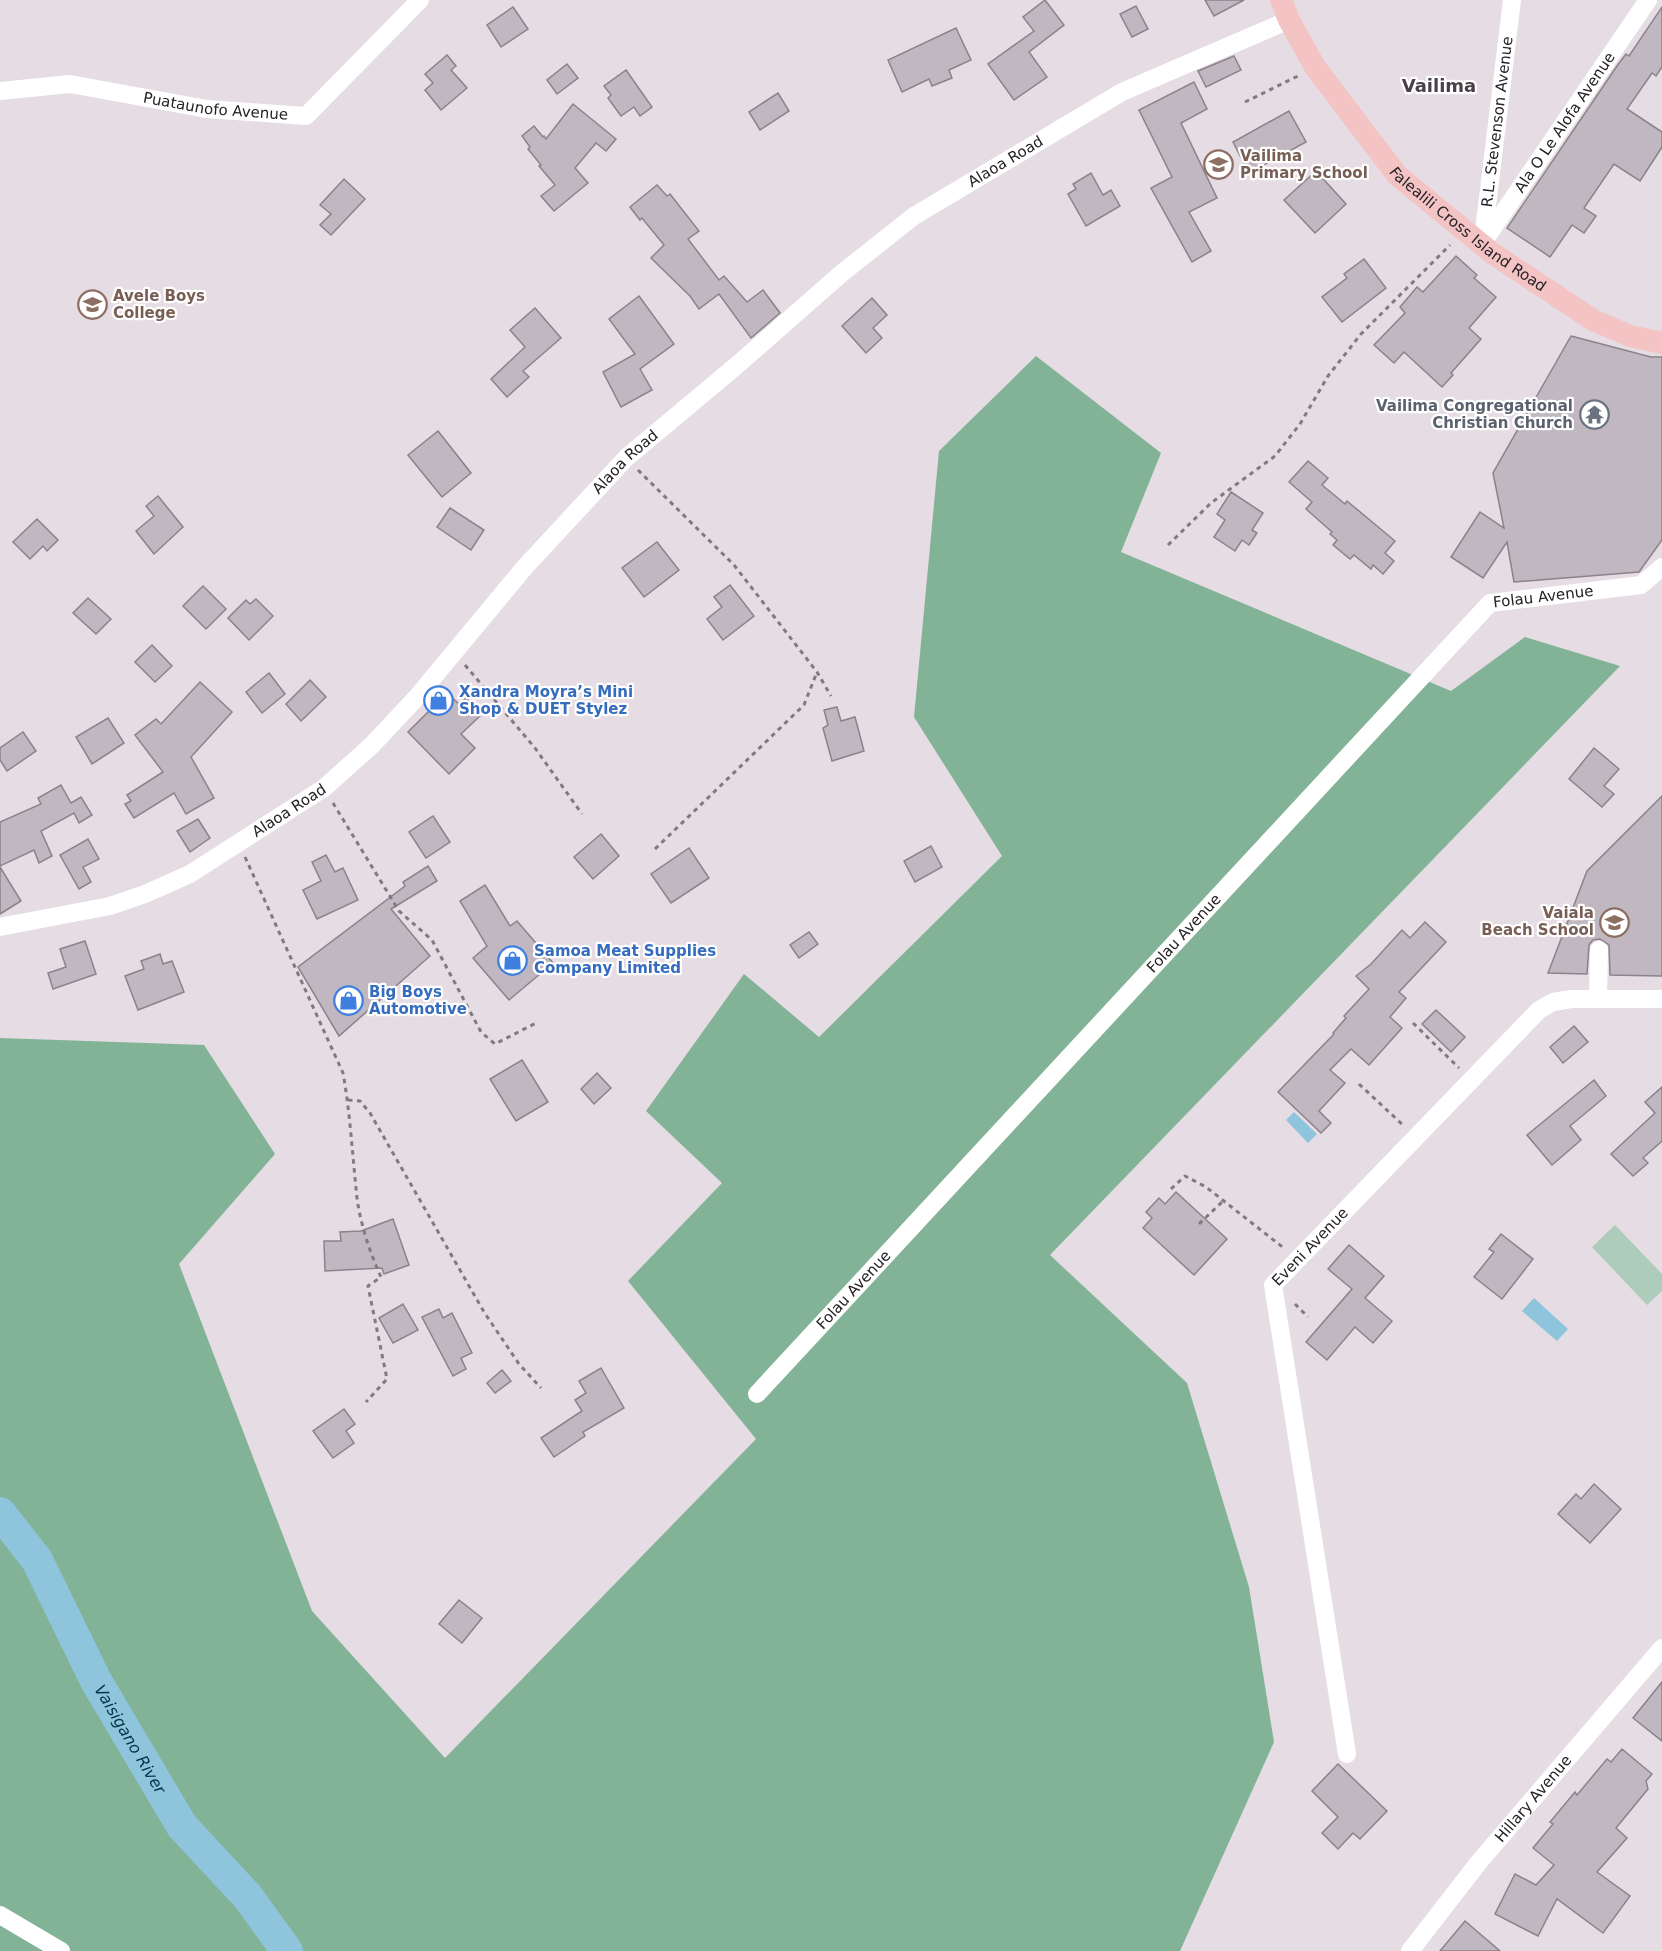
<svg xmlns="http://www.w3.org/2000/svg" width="1662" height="1951" viewBox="0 0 1662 1951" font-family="'DejaVu Sans',sans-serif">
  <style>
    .green { fill: #adccb9 }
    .forest { fill: #83b397 }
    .water { fill: #8fc4dd }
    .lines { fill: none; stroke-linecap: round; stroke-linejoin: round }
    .river { stroke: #8fc4dd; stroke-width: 32 }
    .building { fill: #c0b7c0; stroke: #8b828a; stroke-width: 1.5 }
    .path { stroke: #817a80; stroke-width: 3; stroke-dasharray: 4.5 4.5; stroke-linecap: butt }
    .minor { stroke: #fff; stroke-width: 18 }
    .major { stroke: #f4c4c5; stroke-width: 22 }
    .labels { text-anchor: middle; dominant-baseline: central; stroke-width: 4.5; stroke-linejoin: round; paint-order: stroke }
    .street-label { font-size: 15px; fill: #252125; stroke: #fff }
    .education-label { font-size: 15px; font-weight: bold; fill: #785e54; stroke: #fff; text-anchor: start }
    .worship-label { font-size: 15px; font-weight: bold; fill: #5b616d; stroke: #fff; text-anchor: end }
    .shop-label { font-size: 15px; font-weight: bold; fill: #366cbe; stroke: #fff; text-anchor: start }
    .water-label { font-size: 16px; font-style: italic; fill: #043446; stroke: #fff }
    .quarter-label { font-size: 18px; font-weight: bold; fill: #494148; stroke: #fff }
  </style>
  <rect width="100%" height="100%" fill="#e5dce4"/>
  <path class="green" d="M1615 1225 1662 1274V1291L1647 1305 1592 1247Z"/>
  <path class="forest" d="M1036 356 1161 453 1121 552 1451 691 1525 637 1620 666 1050 1255 1187 1383 1249 1587 1274 1742 1180 1951H0V1038L204 1045 275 1154 179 1264 312 1611 445 1758 756 1439 628 1281 722 1183 646 1111 744 974 819 1037 1002 856 914 717 939 451Z"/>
  <g class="water">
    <path d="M1294 1112 1317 1134 1308 1143 1286 1120Z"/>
    <path d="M1534 1298 1568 1329 1557 1341 1522 1311Z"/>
  </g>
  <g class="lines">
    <path class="river" id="s1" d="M0 1513 37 1560 96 1681 182 1826 248 1897 287 1951"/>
  </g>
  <g class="building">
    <path d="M1045 0 1064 25 1029 52 1047 77 1014 100 988 64 1034 31 1023 17Z"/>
    <path d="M1205 0H1244L1214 16Z"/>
    <path d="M1136 6 1148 29 1132 37 1120 14Z"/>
    <path d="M513 7 528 29 501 47 487 25Z"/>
    <path d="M1662 7V67L1656 76 1652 73 1627 109 1662 132V147L1640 181 1614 164 1584 208 1596 216 1584 233 1572 225 1550 257 1507 228 1617 66 1626 54 1629 56Z"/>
    <path d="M956 28 971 60 949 70 952 78 932 86 929 79 902 92 888 60Z"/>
    <path d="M447 55 456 66 451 70 467 88 441 110 425 90 433 83 425 74Z"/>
    <path d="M1234 56 1241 70 1206 87 1198 71Z"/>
    <path d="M567 64 578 78 557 94 547 80Z"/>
    <path d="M626 70 652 107 640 116 634 107 621 116 608 98 611 95 604 86Z"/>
    <path d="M1194 82 1207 109 1181 123 1217 198 1189 212 1211 251 1192 262 1151 188 1172 177 1139 110Z"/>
    <path d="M778 93 789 111 760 130 749 112Z"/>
    <path d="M573 104 616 139 606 151 596 143 575 168 588 183 554 211 541 196 555 185 539 166 541 165 528 149 530 147 522 136 534 126 543 137 544 136 546 139Z"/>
    <path d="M1289 111 1306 142 1249 173 1233 142Z"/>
    <path d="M1316 171 1346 204 1315 233 1284 200Z"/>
    <path d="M1091 173 1103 195 1111 190 1120 206 1086 226 1068 194 1076 189 1073 184Z"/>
    <path d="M344 179 365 199 331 235 320 225 331 214 320 205Z"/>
    <path d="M657 185 667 196 670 194 699 231 688 239 719 280 724 276 747 302 763 290 780 313 751 338 719 294 699 309 690 296 651 258 664 245 642 218 640 220 630 207Z"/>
    <path d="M1456 256 1477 275 1474 278 1496 297 1469 328 1481 339 1451 373 1453 375 1442 387 1404 352 1394 363 1374 345 1405 313 1400 307 1417 287 1423 292Z"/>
    <path d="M1364 259 1386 288 1342 322 1322 297 1347 278 1344 274Z"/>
    <path d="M639 296 674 344 640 369 652 390 621 407 603 372 635 354 609 319Z"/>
    <path d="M872 298 887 315 873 328 882 338 866 353 842 326Z"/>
    <path d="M535 308 561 338 523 371 529 377 507 397 491 379 525 347 510 330Z"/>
    <path d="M1571 336 1651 357H1662V540L1639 572 1514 582 1507 542 1483 578 1451 557 1480 512 1504 528 1493 473Z"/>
    <path d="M438 431 471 473 442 497 408 455Z"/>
    <path d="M1308 461 1328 478 1322 485 1345 504 1347 501 1395 541 1385 553 1394 561 1383 574 1373 565 1371 569 1354 555 1350 559 1333 545 1337 540 1330 534 1332 532 1306 509 1312 502 1289 482Z"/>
    <path d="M1231 492 1263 513 1252 530 1257 533 1249 545 1242 540 1235 551 1214 537 1225 520 1217 514Z"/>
    <path d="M158 496 183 527 154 554 136 531 154 516 146 506Z"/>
    <path d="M450 508 484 530 471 550 437 527Z"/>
    <path d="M37 519 58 540 47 551 43 546 30 559 13 542Z"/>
    <path d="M657 542 679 570 644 597 622 568Z"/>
    <path d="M730 585 754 616 723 640 707 619 722 607 714 597Z"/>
    <path d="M203 586 226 609 206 629 183 606Z"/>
    <path d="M88 598 111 619 96 634 73 613Z"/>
    <path d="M256 599 273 616 249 640 228 618 246 600 250 604Z"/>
    <path d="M152 645 172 666 155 682 135 662Z"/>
    <path d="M269 673 285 694 262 713 246 692Z"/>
    <path d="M310 680 326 697 301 721 286 704Z"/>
    <path d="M200 682 232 712 191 757 214 798 186 814 174 793 134 818 125 804 131 801 127 795 163 772 135 735 156 719 161 724Z"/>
    <path d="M440 687 459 704 466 698 482 714 461 734 475 748 449 774 408 732 430 710 425 705Z"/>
    <path d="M837 707 841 721 855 717 864 751 832 761 823 728 828 725 824 710Z"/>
    <path d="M108 718 124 743 92 764 76 737Z"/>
    <path d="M23 732 36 751 7 771 0 760V748Z"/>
    <path d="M1594 748 1619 769 1604 786 1614 794 1602 807 1569 779Z"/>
    <path d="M61 785 71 803 81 797 92 815 79 823 74 813 41 831 52 856 39 863 34 850 0 866V822L41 804 38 798Z"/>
    <path d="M1662 796V976L1610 975 1609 945 1600 939 1593 940 1589 945 1587 974 1548 973 1587 871Z"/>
    <path d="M433 816 450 842 426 858 409 832Z"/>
    <path d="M198 819 210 838 190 852 177 831Z"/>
    <path d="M601 834 619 856 593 879 574 857Z"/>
    <path d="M88 839 99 859 83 867 91 882 79 889 60 855Z"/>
    <path d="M931 846 942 867 915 882 904 861Z"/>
    <path d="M689 848 709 878 671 903 651 874Z"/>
    <path d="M326 855 335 872 343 868 358 900 317 919 303 890 321 881 312 862Z"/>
    <path d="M428 866 437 881 391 909 430 956 339 1036 298 967 405 886 403 882Z"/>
    <path d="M0 867 21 901 0 914Z"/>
    <path d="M485 885 510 926 517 921 553 963 509 1000 473 958 487 946 460 901Z"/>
    <path d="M1425 922 1446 942 1399 992 1406 998 1390 1017 1402 1028 1369 1065 1351 1049 1330 1070 1345 1083 1319 1111 1331 1123 1321 1133 1278 1092 1334 1034 1333 1033 1346 1018 1344 1016 1369 989 1356 976 1371 964 1402 930 1410 938Z"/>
    <path d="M809 932 818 944 799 958 790 945Z"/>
    <path d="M85 941 96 974 53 989 48 973 66 967 60 949Z"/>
    <path d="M160 954 163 964 172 961 184 992 138 1010 125 976 144 969 141 961Z"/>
    <path d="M1436 1010 1465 1037 1451 1052 1422 1024Z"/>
    <path d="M1574 1026 1588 1042 1563 1063 1550 1047Z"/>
    <path d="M522 1060 548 1102 516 1121 490 1079Z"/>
    <path d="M597 1073 611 1088 594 1104 581 1089Z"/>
    <path d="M1594 1080 1606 1096 1570 1126 1581 1140 1552 1165 1527 1135Z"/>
    <path d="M1662 1087V1141L1643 1158 1648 1163 1633 1176 1611 1154 1655 1113 1645 1102Z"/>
    <path d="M1176 1192 1227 1239 1194 1275 1143 1228 1152 1218 1146 1212 1159 1198 1165 1204Z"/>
    <path d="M393 1219 409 1265 384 1274 382 1268 325 1271 324 1241H341L340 1232 361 1231Z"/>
    <path d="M1501 1234 1533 1259 1502 1299 1474 1277 1494 1252 1489 1249Z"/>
    <path d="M1349 1245 1384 1276 1365 1298 1392 1321 1373 1343 1355 1327 1327 1360 1306 1342 1352 1289 1328 1269Z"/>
    <path d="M403 1304 418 1330 393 1343 379 1318Z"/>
    <path d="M439 1309 443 1318 452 1313 472 1353 461 1358 466 1369 453 1376 422 1317Z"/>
    <path d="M601 1368 624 1408 583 1432 585 1436 554 1457 541 1438 582 1411 575 1400 586 1393 579 1381Z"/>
    <path d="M502 1370 511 1381 495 1393 487 1383Z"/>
    <path d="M344 1409 355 1424 346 1431 354 1443 333 1458 313 1431Z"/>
    <path d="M1594 1484 1621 1509 1590 1543 1558 1514 1576 1494 1581 1499Z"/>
    <path d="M459 1600 482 1618 462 1643 439 1624Z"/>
    <path d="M1662 1682V1741L1633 1718Z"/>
    <path d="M1622 1749 1652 1774 1646 1781 1648 1789 1616 1828 1627 1838 1597 1872 1630 1896 1603 1933 1557 1899 1538 1936 1495 1914 1515 1874 1536 1885 1554 1865 1533 1848 1553 1824 1550 1822 1575 1792 1577 1795 1607 1759 1611 1762Z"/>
    <path d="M1338 1764 1387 1811 1360 1839 1353 1833 1338 1849 1322 1833 1338 1817 1312 1791Z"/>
    <path d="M1465 1921 1500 1951H1440Z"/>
  </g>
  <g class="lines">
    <g class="path">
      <path d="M1245 102 1298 76"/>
      <path d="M638 470 734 565 817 672 831 696"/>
      <path d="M1168 545 1211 503 1275 456 1300 424 1328 376 1361 334 1450 245"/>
      <path d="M465 665 535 748 582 814"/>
      <path d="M333 803 399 911 432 940 481 1032 495 1044 536 1023"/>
      <path d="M655 849 804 705 817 672"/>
      <path d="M245 857 343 1073C350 1112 352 1150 356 1188 358 1217 369 1251 381 1277L368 1286 387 1379 366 1402"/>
      <path d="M1413 1023 1459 1068"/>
      <path d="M1359 1084 1404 1126"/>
      <path d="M348 1100 360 1101 370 1113 484 1312 519 1364 541 1388"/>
      <path d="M1171 1189 1185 1176 1206 1187 1285 1249"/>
      <path d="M1199 1224 1223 1201"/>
      <path d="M1295 1304 1308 1317"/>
    </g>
    <g class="minor">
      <path id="s2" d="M0 91 70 84 207 109 306 116 420 0"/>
      <path id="s3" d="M1483 239 1512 0"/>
      <path id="s4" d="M1482 244 1648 0"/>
      <path id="s5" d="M0 927 110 906 145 894 190 874 324 788 372 745 417 697 524 568 626 458 736 366 842 273 914 216 1122 92 1289 20"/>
      <path d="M1598 999 1599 950"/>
      <path id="s6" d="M757 1394 1490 603 1641 585 1662 567"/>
      <path id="s7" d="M1347 1754 1273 1285 1539 1010 1553 1002 1571 999H1662"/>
      <path d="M0 1915 61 1951"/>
      <path id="s8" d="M1410 1951 1479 1862 1662 1648"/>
    </g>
    <path class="major" id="s9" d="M1281 0 1289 20 1315 67 1397 175 1492 253 1593 320 1630 336 1662 343"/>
  </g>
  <defs>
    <symbol id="school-ring" viewBox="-11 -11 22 22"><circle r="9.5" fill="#fff" stroke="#8d6e63" stroke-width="1.5"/><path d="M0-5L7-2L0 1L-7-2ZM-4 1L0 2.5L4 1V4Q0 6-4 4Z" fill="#8d6e63"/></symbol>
    <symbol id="temple-ring" viewBox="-11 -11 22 22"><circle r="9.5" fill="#fff" stroke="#6b7280" stroke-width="1.5"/><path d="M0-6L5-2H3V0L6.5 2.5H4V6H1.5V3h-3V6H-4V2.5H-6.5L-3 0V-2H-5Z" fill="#6b7280"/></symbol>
    <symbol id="shop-ring" viewBox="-11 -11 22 22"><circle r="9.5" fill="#fff" stroke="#3f7fe0" stroke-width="1.5"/><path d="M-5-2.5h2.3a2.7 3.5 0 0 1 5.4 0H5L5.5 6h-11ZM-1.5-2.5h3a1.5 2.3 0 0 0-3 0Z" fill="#3f7fe0"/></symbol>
  </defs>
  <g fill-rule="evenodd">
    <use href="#school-ring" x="1202" y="148" width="33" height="33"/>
    <use href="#school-ring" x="76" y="288" width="33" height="33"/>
    <use href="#temple-ring" x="1578" y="398" width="33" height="33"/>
    <use href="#shop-ring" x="422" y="684" width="33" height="33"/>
    <use href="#school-ring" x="1598" y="906" width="33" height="33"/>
    <use href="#shop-ring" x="496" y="944" width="33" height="33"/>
    <use href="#shop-ring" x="332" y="984" width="33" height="33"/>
  </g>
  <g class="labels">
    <g class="street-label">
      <text stroke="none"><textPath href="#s2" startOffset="218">Puataunofo Avenue</textPath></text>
      <text stroke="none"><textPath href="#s3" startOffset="118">R.L. Stevenson Avenue</textPath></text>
      <text stroke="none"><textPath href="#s4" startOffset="147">Ala O Le Alofa Avenue</textPath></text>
      <text stroke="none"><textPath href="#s5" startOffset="1288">Alaoa Road</textPath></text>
      <text stroke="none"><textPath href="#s9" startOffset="300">Falealili Cross Island Road</textPath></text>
      <text stroke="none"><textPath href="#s5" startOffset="802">Alaoa Road</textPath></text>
      <text stroke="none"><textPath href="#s6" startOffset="1132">Folau Avenue</textPath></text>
      <text stroke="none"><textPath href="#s5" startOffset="316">Alaoa Road</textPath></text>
      <text stroke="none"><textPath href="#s6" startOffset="628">Folau Avenue</textPath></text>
      <text stroke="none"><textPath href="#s7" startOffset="528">Eveni Avenue</textPath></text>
      <text stroke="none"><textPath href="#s6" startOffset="142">Folau Avenue</textPath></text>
      <text stroke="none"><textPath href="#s8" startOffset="196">Hillary Avenue</textPath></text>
    </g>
    <g class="education-label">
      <text x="1240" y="156">Vailima<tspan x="1240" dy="17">Primary School</tspan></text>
      <text x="113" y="296">Avele Boys<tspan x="113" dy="17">College</tspan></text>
      <text x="1594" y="913" text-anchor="end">Vaiala<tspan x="1594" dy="17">Beach School</tspan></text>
    </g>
    <g class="worship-label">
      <text x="1573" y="406">Vailima Congregational<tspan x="1573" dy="17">Christian Church</tspan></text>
    </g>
    <g class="shop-label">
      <text x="459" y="692">Xandra Moyra’s Mini<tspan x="459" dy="17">Shop &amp; DUET Stylez</tspan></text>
      <text x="534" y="951">Samoa Meat Supplies<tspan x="534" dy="17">Company Limited</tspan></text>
      <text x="369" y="992">Big Boys<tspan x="369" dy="17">Automotive</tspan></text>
    </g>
    <g class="water-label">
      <text stroke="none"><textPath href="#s1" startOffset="262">Vaisigano River</textPath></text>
    </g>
    <g class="quarter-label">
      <text x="1439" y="85">Vailima</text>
    </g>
  </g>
</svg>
